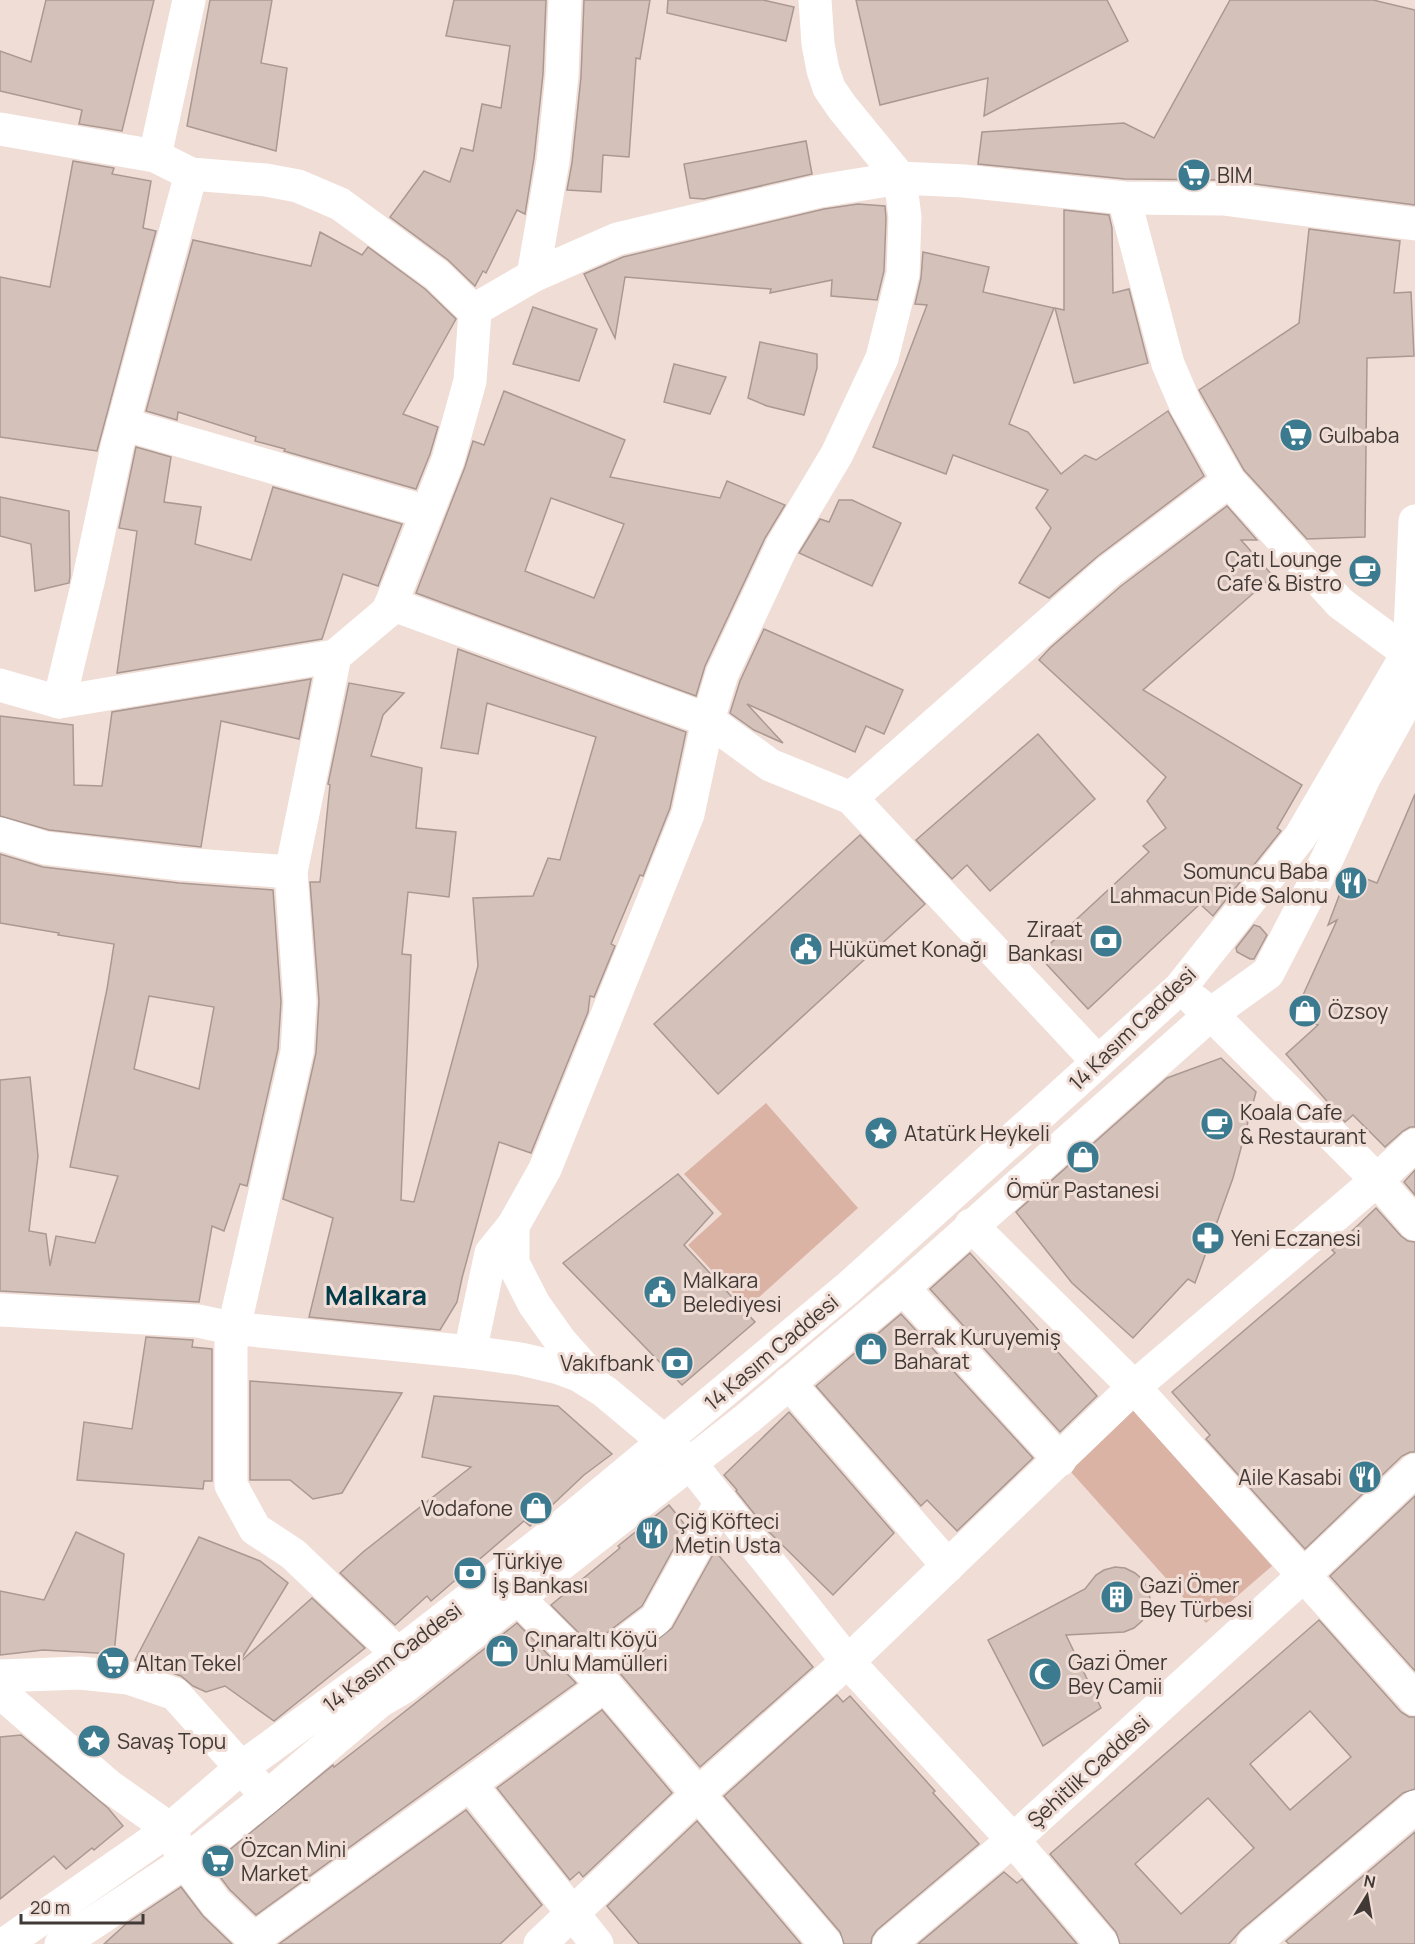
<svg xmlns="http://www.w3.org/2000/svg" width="1415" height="1944" viewBox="0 0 1415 1944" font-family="Manrope,sans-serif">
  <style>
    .green { fill: #dab3a5 }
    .building { fill: #d4c1ba; stroke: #aa9892; stroke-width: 1.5; fill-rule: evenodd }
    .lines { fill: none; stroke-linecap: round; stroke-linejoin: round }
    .minor { stroke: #fff; stroke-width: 33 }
    .labels { text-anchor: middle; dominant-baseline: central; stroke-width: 6; stroke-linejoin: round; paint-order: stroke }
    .poi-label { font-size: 21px; fill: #403936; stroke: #f0ddd6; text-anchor: start }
    .street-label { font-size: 21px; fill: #403936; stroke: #f0ddd6 }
    .district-label { font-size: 27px; font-weight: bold; fill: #003b4a; stroke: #f0ddd6 }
  </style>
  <rect width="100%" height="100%" fill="#f0ddd6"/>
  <g class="green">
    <path d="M766 1103 858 1208 747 1308 688 1245 722 1214 684 1174Z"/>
    <path d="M1127 1403 1272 1566 1206 1623 1063 1463Z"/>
  </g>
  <g class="building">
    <path d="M46 0H154L122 131 79 124 82 110 0 91V51L31 62Z"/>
    <path d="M210 0H272L261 63 287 68 276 151 187 126Z"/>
    <path d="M454 0H546L543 74 534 158 525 214 517 210 486 273 483 271 475 286 448 260 390 217 424 171 450 182 461 148 473 151 482 104 501 108 510 46 446 36Z"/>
    <path d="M584 0H650L640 59 636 58 629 157 603 155 601 192 567 190 572 163 581 77Z"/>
    <path d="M668 0H763L794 7 786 41 667 13Z"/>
    <path d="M856 0H1107L1128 41 984 116 988 78 880 105Z"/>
    <path d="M1230 0H1373L1415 10V205L1225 180 1125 179 978 164 982 132 1124 123 1154 138Z"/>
    <path d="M806 141 812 174 704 199 690 198 684 164Z"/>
    <path d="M73 161 114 168 112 174 151 181 143 228 156 231 97 451 0 437V277L50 287Z"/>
    <path d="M858 204 885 206 886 218 884 271 877 300 831 296 832 280 770 293 771 289 625 277 615 338 584 274 623 257 824 209Z"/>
    <path d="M1064 210 1109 215 1112 228 1113 293 1129 289 1148 363 1074 383 1055 308 1064 310Z"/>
    <path d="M1309 229 1400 241 1394 293 1411 292 1414 356 1367 358 1365 537 1307 539 1244 470 1199 390 1299 323Z"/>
    <path d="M320 232 362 255 368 247 425 289 456 319 403 414 438 427 430 454 416 489 284 451 285 449 255 441 256 437 178 412 177 420 146 411 193 240 311 266Z"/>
    <path d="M923 252 989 267 983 292 1054 308 1009 424 1028 432 1061 474 1085 455 1096 460 1168 411 1204 476 1098 556 1049 598 1019 583 1051 528 1036 508 1048 490 953 455 946 474 873 447 927 305 915 304 921 278Z"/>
    <path d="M533 307 597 329 579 381 513 364Z"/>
    <path d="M760 342 817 354V368L804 415 767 406 748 398Z"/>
    <path d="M674 364 726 377 710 414 664 402Z"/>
    <path d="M504 391 625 440 610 477 720 498 727 481 785 505 765 538 705 666 696 696 416 593 465 467 473 441 484 445ZM551 498 624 524 594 598 525 571Z"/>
    <path d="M136 447 171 457 164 502 201 507 195 544 251 560 273 487 402 524 378 586 343 574 322 639 117 673 137 531 119 528Z"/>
    <path d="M0 497 69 511 70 576 69 583 35 591 31 544 0 536Z"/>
    <path d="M839 500H852L901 523 872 586 799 553 820 519 829 522Z"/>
    <path d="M1227 506 1257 540H1241L1273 576 1143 690 1302 785 1277 828 1281 831 1213 916 1200 904 1088 1009 1038 955 1149 852 1143 846 1166 828 1147 801 1166 777 1039 660 1050 648 1121 586Z"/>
    <path d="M764 629 903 690 884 734 866 726 855 752 747 704 783 743 754 730 730 713 740 681Z"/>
    <path d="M458 649 686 732 670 808 643 876 640 875 611 944 615 946 594 997 590 996 588 1012 531 1153 499 1142 462 1278 457 1302 440 1330 309 1317 333 1218 283 1199 316 1053 319 1001 310 882H320L330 785 328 784 349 683 404 693 383 715 371 756 422 768 416 828 456 832 449 897 408 892 402 954 411 955 401 1200 414 1202 478 966 473 898 533 896 548 858 560 860 596 737 487 703 478 754 441 748Z"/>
    <path d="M311 679 299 739 221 721 201 847 49 830 0 816V716L73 725 74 785 102 786 112 712Z"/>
    <path d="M1038 734 1095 799 990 891 967 865 952 879 916 840Z"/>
    <path d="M1415 794V1127H1410L1403 1131 1385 1147 1353 1115 1345 1122 1286 1054 1318 1025 1294 1015 1337 920 1328 925 1348 872 1377 883Z"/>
    <path d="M860 835 925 904 718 1094 654 1024Z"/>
    <path d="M0 854 43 867 179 883 273 890 281 1002 278 1049 247 1186 240 1184 224 1231 212 1226 199 1302 0 1291V1080L30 1077 38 1156 29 1231 46 1234 50 1266 56 1236 95 1243 118 1176 70 1167 107 989 114 944 58 935 59 933 0 923ZM149 996 214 1007 199 1089 134 1069Z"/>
    <path d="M1254 925 1260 927 1267 935 1254 959H1250L1237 952 1236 948Z"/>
    <path d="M1221 1058 1256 1092 1233 1178 1195 1283 1188 1279 1133 1338 1072 1283 1016 1212 1167 1078Z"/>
    <path d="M1415 1170V1195L1404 1182Z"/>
    <path d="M678 1174 713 1213 684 1245 755 1322 682 1385 563 1263Z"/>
    <path d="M1376 1208 1401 1236 1408 1241 1415 1242V1452H1410L1402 1456 1305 1549 1206 1439 1210 1435 1172 1392 1335 1253 1332 1250Z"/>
    <path d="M970 1253 1097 1396 1060 1432 930 1289Z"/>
    <path d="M901 1314 1033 1458 957 1531 927 1500 921 1506 816 1386Z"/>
    <path d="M146 1337 193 1340 192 1347 212 1349V1481H204L203 1489 77 1480 84 1422 132 1429Z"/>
    <path d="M250 1381 402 1393 342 1493 313 1499 290 1480H250Z"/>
    <path d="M434 1396 558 1406 612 1454 584 1475 530 1526 524 1521 431 1601 427 1596 395 1625 340 1573 363 1552 471 1467 422 1457Z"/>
    <path d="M789 1412 894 1533 833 1595 768 1531 736 1491 737 1490 724 1475Z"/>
    <path d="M1415 1496V1671L1330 1576Z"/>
    <path d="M669 1505 686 1526 642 1606 591 1645 551 1605 620 1548 618 1546Z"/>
    <path d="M76 1532 124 1554 114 1654 43 1650 0 1655V1591L44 1600Z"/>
    <path d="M199 1537 260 1561 288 1583 239 1663 312 1598 365 1648 274 1721 225 1686 206 1692 193 1686 181 1676 135 1660Z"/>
    <path d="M715 1551 813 1667 700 1767 618 1671 672 1628Z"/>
    <path d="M1115 1567 1125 1568 1135 1573 1143 1580 1149 1590 1150 1600 1148 1611 1142 1621 1134 1628 1124 1632 1066 1635 1101 1708 1043 1746 988 1640 1085 1589 1096 1575 1104 1570Z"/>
    <path d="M1319 1620 1401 1712 1409 1717H1415V1789L1403 1793 1241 1930 1229 1944H1120L1116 1932 1050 1854ZM1310 1711 1351 1757 1290 1810 1250 1764ZM1208 1798 1254 1848 1181 1914 1135 1864Z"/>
    <path d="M517 1623 576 1683 256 1915 230 1890 211 1865 333 1765 334 1767 370 1739Z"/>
    <path d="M837 1695 843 1702 850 1696 935 1791 933 1793 979 1844 877 1930 872 1937 871 1944H844L840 1932 724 1796Z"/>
    <path d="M602 1710 672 1793 583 1877 579 1872 570 1880 497 1788Z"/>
    <path d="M21 1735 108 1808 123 1826 94 1850 92 1848 66 1869 54 1856 0 1899V1737Z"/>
    <path d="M466 1810 542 1905 500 1944H279Z"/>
    <path d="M697 1821 801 1944H639L607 1906Z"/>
    <path d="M1415 1832V1944H1289L1286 1941Z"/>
    <path d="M1004 1872 1017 1883 1022 1879 1077 1944H918Z"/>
    <path d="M181 1887 203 1916 232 1944H104L127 1923Z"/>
  </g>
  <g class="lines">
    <g class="minor">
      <path d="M0 129 155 156 191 174 266 180 298 186 340 204 437 275 475 312"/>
      <path d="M155 156 189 0"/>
      <path d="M1124 198 1168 364 1186 406 1229 481 1340 603 1409 654"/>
      <path d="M533 276 617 239 820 191 900 178 964 181 1124 198 1223 199 1415 224"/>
      <path d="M123 424 427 512"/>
      <path d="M391 604 708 720 770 765 851 798 1098 1062"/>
      <path d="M1409 654 1415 521"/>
      <path d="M0 685 59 702 335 656"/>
      <path d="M59 702 89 578 117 447 191 174"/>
      <path d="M851 798 1109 571 1229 481"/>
      <path d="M0 834 45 848 181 864 291 872"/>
      <path d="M1195 1001 1211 1014 1377 1180 1415 1224"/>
      <path d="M971 1225 1134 1387 1415 1699"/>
      <path d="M513 1226V1263L534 1304 561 1342 593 1378"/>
      <path d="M903 1288 1060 1460"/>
      <path d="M0 1310 198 1321 231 1328 470 1352 521 1359 559 1368 578 1375 604 1391 690 1463 848 1662 1013 1840 1102 1944"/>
      <path d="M231 1328V1485L255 1529 293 1554 398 1654"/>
      <path d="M234 1328 297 1052 300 1002 291 872 335 656 387 612 391 604 448 460 470 381 475 312 481 306 533 276 553 161 562 75 565 0"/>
      <path d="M470 1352 491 1253 513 1226 545 1169 688 814 708 720 722 674 782 546 837 454 882 358 903 274 905 217 900 178 842 107 829 88 823 70 818 44 815 0"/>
      <path d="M789 1383 948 1566"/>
      <path d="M519 1599 605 1685 826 1944"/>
      <path d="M589 1670 656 1619 721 1502"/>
      <path d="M0 1676 80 1673 128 1678 175 1694 256 1784"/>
      <path d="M0 1692 109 1786 170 1829 185 1862 216 1903 259 1944"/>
      <path d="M254 1939 470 1784"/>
      <path d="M5 1944 170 1829 241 1768 398 1654 554 1533 849 1287 1180 988 1300 837 1415 641"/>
      <path d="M61 1944 185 1862 267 1797 380 1701 404 1687 748 1418 903 1288 1211 1014 1268 973 1327 859 1364 778 1415 686"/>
      <path d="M540 1944 698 1794 857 1653 1134 1387 1377 1180 1415 1145"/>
      <path d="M597 1944 470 1784 605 1685"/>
      <path d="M889 1944 1013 1840 1303 1576 1415 1470"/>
      <path d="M1253 1944 1415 1807"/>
    </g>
  </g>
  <defs>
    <symbol id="supermarket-disc" viewBox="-11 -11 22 22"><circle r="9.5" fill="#3c7b8f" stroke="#f0ddd6"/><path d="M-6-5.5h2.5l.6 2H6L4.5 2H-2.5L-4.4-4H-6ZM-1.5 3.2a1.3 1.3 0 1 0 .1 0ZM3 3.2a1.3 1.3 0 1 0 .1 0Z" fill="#fff"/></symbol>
    <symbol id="cafe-disc" viewBox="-11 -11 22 22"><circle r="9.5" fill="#3c7b8f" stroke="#f0ddd6"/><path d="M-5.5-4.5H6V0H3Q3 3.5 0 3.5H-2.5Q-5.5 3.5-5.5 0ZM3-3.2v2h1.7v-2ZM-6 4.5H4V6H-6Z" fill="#fff"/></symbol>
    <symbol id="restaurant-disc" viewBox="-11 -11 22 22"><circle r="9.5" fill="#3c7b8f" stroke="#f0ddd6"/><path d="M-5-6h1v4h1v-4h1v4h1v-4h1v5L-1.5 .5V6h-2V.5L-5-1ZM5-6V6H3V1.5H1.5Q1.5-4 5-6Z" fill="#fff"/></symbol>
    <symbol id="bank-disc" viewBox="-11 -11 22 22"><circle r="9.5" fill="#3c7b8f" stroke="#f0ddd6"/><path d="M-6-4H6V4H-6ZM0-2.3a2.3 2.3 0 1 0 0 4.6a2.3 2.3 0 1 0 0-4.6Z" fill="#fff"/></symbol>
    <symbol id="civic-disc" viewBox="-11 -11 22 22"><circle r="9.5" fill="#3c7b8f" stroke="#f0ddd6"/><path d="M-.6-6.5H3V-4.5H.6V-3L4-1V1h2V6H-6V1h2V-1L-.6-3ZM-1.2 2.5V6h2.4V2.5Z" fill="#fff"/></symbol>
    <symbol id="shop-disc" viewBox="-11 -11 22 22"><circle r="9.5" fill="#3c7b8f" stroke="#f0ddd6"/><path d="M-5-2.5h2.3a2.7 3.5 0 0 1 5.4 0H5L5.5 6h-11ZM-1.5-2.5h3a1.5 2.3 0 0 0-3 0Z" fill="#fff"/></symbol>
    <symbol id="sight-disc" viewBox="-11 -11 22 22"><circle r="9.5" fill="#3c7b8f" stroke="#f0ddd6"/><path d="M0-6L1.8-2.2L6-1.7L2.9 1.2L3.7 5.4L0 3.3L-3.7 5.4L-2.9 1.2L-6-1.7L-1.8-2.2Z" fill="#fff"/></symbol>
    <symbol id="pharmacy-disc" viewBox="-11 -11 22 22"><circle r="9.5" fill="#3c7b8f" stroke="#f0ddd6"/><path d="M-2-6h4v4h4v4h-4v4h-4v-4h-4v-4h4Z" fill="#fff"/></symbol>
    <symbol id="building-disc" viewBox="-11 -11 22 22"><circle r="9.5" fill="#3c7b8f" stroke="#f0ddd6"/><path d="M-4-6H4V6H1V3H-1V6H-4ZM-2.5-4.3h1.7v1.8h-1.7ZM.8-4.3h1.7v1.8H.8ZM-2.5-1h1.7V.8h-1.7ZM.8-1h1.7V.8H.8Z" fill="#fff"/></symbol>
    <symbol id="mosque-disc" viewBox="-11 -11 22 22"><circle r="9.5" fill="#3c7b8f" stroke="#f0ddd6"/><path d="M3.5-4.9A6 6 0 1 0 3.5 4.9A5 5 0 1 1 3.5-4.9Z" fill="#fff"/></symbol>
  </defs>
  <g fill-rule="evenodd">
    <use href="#supermarket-disc" x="1175" y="156" width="38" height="38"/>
    <use href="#supermarket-disc" x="1277" y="416" width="38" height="38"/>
    <use href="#cafe-disc" x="1346" y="552" width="38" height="38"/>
    <use href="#restaurant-disc" x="1332" y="864" width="38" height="38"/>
    <use href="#bank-disc" x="1087" y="922" width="38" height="38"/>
    <use href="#civic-disc" x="787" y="930" width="38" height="38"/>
    <use href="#shop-disc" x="1286" y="992" width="38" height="38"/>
    <use href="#cafe-disc" x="1198" y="1105" width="38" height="38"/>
    <use href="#sight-disc" x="862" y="1114" width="38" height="38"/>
    <use href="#shop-disc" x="1064" y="1138" width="38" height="38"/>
    <use href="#pharmacy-disc" x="1189" y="1219" width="38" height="38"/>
    <use href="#civic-disc" x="641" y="1273" width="38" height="38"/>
    <use href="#shop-disc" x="852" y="1330" width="38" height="38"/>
    <use href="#bank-disc" x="658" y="1344" width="38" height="38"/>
    <use href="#restaurant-disc" x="1346" y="1458" width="38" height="38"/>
    <use href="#shop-disc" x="517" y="1489" width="38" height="38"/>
    <use href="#restaurant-disc" x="633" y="1514" width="38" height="38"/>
    <use href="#bank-disc" x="451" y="1554" width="38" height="38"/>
    <use href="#building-disc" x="1098" y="1578" width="38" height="38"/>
    <use href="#shop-disc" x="483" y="1632" width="38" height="38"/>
    <use href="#supermarket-disc" x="94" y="1644" width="38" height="38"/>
    <use href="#mosque-disc" x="1026" y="1655" width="38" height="38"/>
    <use href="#sight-disc" x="75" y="1722" width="38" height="38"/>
    <use href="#supermarket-disc" x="199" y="1842" width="38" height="38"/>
  </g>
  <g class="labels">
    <g class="poi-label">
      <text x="1217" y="175">BIM</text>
      <text x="1319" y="435">Gulbaba</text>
      <text x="1342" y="559" text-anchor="end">Çatı Lounge<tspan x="1342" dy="24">Cafe &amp; Bistro</tspan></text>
      <text x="1328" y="871" text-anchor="end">Somuncu Baba<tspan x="1328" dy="24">Lahmacun Pide Salonu</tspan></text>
      <text x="1083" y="929" text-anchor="end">Ziraat<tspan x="1083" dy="24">Bankası</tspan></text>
      <text x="829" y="949">Hükümet Konağı</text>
      <text x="1328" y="1011">Özsoy</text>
      <text x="1240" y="1112">Koala Cafe<tspan x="1240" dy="24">&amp; Restaurant</tspan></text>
      <text x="904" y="1133">Atatürk Heykeli</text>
      <text x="1083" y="1190" text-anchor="middle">Ömür Pastanesi</text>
      <text x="1231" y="1238">Yeni Eczanesi</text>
      <text x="683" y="1280">Malkara<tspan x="683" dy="24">Belediyesi</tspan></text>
      <text x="894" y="1337">Berrak Kuruyemiş<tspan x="894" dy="24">Baharat</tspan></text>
      <text x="654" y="1363" text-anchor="end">Vakıfbank</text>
      <text x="1342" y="1477" text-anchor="end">Aile Kasabi</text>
      <text x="513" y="1508" text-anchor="end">Vodafone</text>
      <text x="675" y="1521">Çiğ Köfteci<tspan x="675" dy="24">Metin Usta</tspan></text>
      <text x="493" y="1561">Türkiye<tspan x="493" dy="24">İş Bankası</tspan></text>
      <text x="1140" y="1585">Gazi Ömer<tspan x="1140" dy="24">Bey Türbesi</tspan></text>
      <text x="525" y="1639">Çınaraltı Köyü<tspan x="525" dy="24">Unlu Mamülleri</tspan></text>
      <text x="1068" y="1662">Gazi Ömer<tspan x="1068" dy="24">Bey Camii</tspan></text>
      <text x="136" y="1663">Altan Tekel</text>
      <text x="117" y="1741">Savaş Topu</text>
      <text x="241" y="1849">Özcan Mini<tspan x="241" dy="24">Market</tspan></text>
    </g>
    <g class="street-label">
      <text transform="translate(1132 1028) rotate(-44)">14 Kasım Caddesi</text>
      <text transform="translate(771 1352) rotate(-40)">14 Kasım Caddesi</text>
      <text transform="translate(392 1657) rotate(-37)">14 Kasım Caddesi</text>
      <text transform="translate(1088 1771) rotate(-42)">Şehitlik Caddesi</text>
    </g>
    <g class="district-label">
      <text x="376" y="1294">Malkara</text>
    </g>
  </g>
  <g transform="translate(1367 1896) rotate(11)" stroke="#f0ddd6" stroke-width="4.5" paint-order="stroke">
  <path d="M0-4.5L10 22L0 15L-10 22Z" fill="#403936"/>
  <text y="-9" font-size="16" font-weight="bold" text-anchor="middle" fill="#403936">N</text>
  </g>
  <path d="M21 1914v9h122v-9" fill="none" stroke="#403936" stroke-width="3"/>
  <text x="30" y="1914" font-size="18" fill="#403936" stroke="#f0ddd6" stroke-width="4.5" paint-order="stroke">20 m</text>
</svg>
